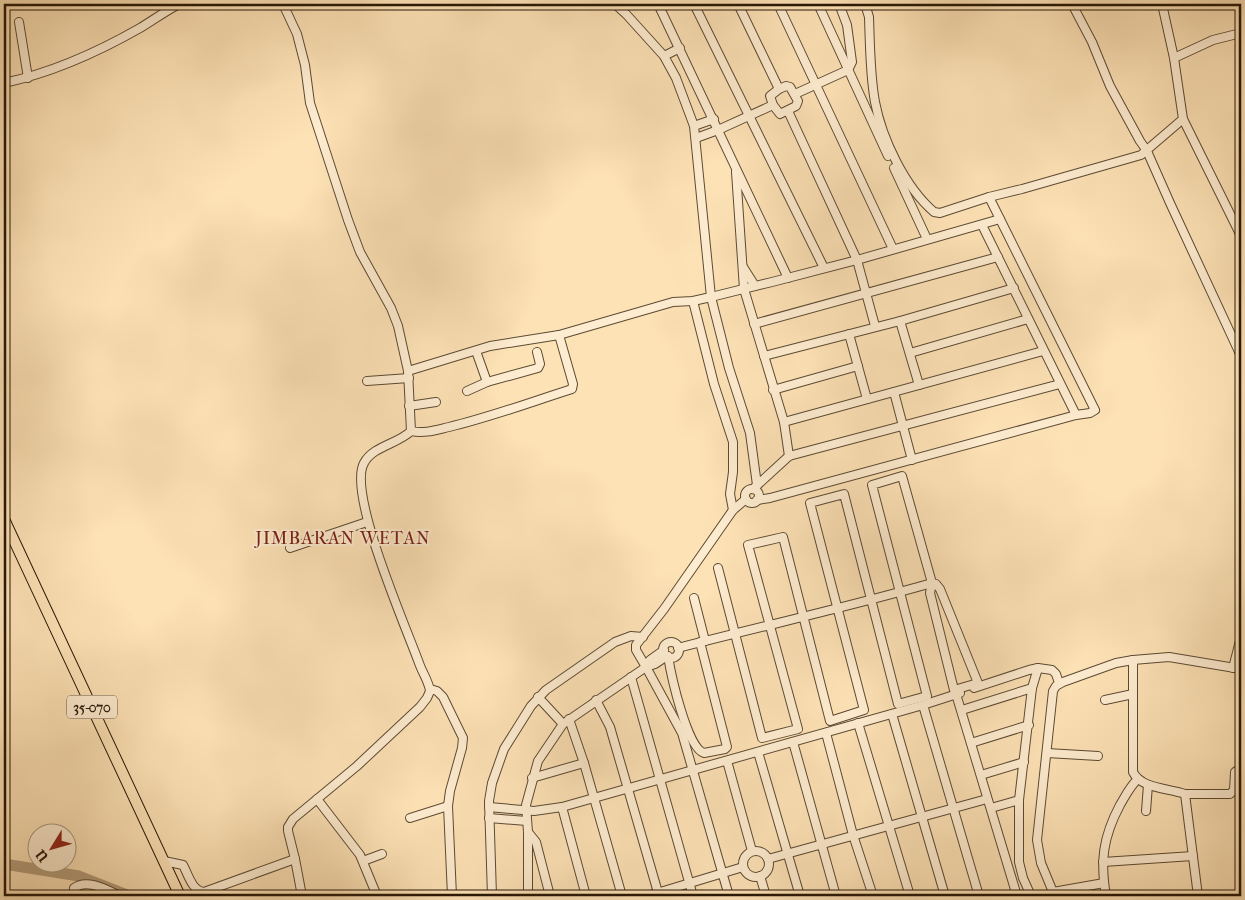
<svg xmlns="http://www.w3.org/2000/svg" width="1245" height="900" viewBox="0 0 1245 900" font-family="'IM FELL French Canon',serif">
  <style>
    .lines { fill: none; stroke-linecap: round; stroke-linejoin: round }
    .river { stroke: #b49d7a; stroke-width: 11 }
    .minor-casing { stroke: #5c4a33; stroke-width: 10 }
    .major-casing { stroke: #271707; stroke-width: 12 }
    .minor { stroke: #feecd0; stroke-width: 8 }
    .major { stroke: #fde2b6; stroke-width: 10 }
    .labels { text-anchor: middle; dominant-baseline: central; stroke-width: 4; stroke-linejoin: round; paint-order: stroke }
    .shield { fill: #feecd0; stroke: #685743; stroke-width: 1 }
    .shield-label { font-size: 14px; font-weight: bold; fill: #271707 }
    .quarter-label { font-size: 18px; letter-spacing: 1px; fill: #7a1f14; stroke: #feecd0 }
  </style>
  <rect width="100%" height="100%" fill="#fde2b6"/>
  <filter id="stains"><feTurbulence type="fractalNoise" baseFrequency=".004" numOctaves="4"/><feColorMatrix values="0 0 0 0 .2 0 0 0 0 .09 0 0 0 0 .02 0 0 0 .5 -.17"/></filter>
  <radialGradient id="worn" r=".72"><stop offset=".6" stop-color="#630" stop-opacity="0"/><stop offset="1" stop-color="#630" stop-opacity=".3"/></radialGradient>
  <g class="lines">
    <path class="river" d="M4 864 79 876 130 896"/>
    <defs>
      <g id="minor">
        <path d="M615 4 626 14 664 56 676 78 694 126 711 297 729 368 750 433 757 485"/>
        <path d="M658 4 788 278"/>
        <path d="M694 4 824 268"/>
        <path d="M738 4 779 89"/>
        <path d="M778 4 893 249"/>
        <path d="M818 4 888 156"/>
        <path d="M865 4 869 17C870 45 870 75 875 102 882 139 905 187 934 212L940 213 989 197 1022 189 1141 155 1183 119"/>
        <path d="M1072 4 1092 42 1110 86 1140 141 1147 151 1170 203 1241 356"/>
        <path d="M1162 4 1174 58 1183 119 1241 236"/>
        <path d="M19 22 28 78"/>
        <path d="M664 56 680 48"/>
        <path d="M1174 58 1213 40 1241 33"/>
        <path d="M4 83C51 73 98 52 140 28 153 20 166 11 179 4"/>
        <path d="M786 86 790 87 798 101 796 106 780 114 773 105 770 96 779 89Z"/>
        <path d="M795 94 848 70 852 62 847 25 839 4"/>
        <path d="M788 111 857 260 875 326"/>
        <path d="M694 126 714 119"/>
        <path d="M696 138 718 130 773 105"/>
        <path d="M894 168 927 239"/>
        <path d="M736 172 744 289 784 422 789 456"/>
        <path d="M982 225 1076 415"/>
        <path d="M743 267 755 286"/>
        <path d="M693 301 714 384 733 442V472L730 494 733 510"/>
        <path d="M900 321 919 385"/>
        <path d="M754 324 998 257"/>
        <path d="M849 334 867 399"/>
        <path d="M476 351 487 382"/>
        <path d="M910 353 1028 319"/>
        <path d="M764 356 900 321 1014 288"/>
        <path d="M408 371 490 346 559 335 673 302 693 301 711 297 772 282 857 260 1000 219"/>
        <path d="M367 381 409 378"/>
        <path d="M773 390 858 366"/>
        <path d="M467 391 487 382 538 368 540 364 537 352"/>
        <path d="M894 392 912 460"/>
        <path d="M409 406 436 402"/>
        <path d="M784 422 1043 351"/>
        <path d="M411 431C424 434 436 430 449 427 491 417 531 402 572 389L573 384 559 335"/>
        <path d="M753 489 789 456 1060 384"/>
        <circle cx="752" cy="496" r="7"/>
        <path d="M757 500 770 498 1076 415 1090 413 1095 410 989 197"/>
        <path d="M290 548 367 522"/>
        <path d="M694 598 705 641"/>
        <circle cx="671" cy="650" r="8"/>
        <path d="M678 648C763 626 848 607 932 583L936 584 940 589 978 683 954 690 930 593 932 583 902 476 872 485 927 696 898 704 844 494 810 503 864 710 830 721 783 537 748 545 798 729 762 738 718 568"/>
        <path d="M668 656C671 675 687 748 704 753L725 749 727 747 700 642"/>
        <path d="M646 667 682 733 729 896"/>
        <path d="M646 667 650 660 664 650"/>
        <path d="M646 667 655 664 667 656"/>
        <path d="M1233 668 1241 637"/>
        <path d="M631 677 693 896"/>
        <path d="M974 688 1029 670 1038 668 1052 670 1056 674 1059 683"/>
        <path d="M430 689 437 691 443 697 463 738 462 748 450 791 448 806 452 896"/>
        <path d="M956 694 1017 896"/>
        <path d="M538 697 563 724"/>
        <path d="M596 700 610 727 659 896"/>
        <path d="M1105 700 1133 694"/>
        <path d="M923 705 979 896"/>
        <path d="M962 710 1032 688"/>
        <path d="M892 714 945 896"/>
        <path d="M569 719 584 763 622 896"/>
        <path d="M858 723 910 896"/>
        <path d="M826 733 853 835 873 896"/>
        <path d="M793 742 836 896"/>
        <path d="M971 743 1029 725"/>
        <path d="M758 752 800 896"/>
        <path d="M1047 753 1098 756"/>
        <path d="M727 761 752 851"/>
        <path d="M981 775 1024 762"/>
        <path d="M532 778 584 763"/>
        <path d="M1185 794H1230L1234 790 1235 772 1241 768"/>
        <path d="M317 799 360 855 377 896"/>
        <path d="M489 807 534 811 562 807 923 705 960 693"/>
        <path d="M562 807 586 896"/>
        <path d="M991 808 1019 800"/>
        <path d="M1146 811 1148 785"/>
        <path d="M410 818 448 806"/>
        <path d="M489 818 527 821"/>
        <path d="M528 832 536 842 550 896"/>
        <circle cx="756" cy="864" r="13"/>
        <path d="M295 859 302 896"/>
        <path d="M768 859 987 799"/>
        <path d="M164 861 183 865C188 874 192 891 204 892L295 859 288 831V827L293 819 357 766 420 707 427 698 430 691C429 682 422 672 419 663 406 627 347 493 364 463 373 446 398 444 411 431L408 371 398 326 391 308 360 252 348 220 310 103 305 65 297 34 283 4"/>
        <path d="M363 861 382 854"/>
        <path d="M1103 862 1193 856"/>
        <path d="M760 876 766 896"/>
        <path d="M1053 892 1041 863 1037 840 1053 691 1056 686 1063 682 1116 663 1133 660"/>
        <path d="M73 896 74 888C87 878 107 890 120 896"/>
        <path d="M492 896 489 801 492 783 504 749 531 706 546 690 615 642 631 636 643 637"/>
        <path d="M528 896V832L526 805 538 761 563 724 646 667 636 650V645L664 609 733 510 746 499"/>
        <path d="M647 896 743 867"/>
        <path d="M1031 896 1023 878 1019 862V800L1032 688 1038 668"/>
        <path d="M1047 896 1053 892 1104 883"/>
        <path d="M1106 896C1100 861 1103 837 1120 805 1126 795 1130 786 1138 779"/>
        <path d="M1198 896 1185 794C1169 788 1141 789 1133 772V660L1169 657 1241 669"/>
      </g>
      <path id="major" d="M4 519 180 896"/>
    </defs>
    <use href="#minor" class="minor-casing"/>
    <use href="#major" class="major-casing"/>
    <use href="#minor" class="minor"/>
    <use href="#major" class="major"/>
  </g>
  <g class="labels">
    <rect class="shield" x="67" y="695.5" width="50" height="23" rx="4"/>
    <g class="shield-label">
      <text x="92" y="707">35-070</text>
    </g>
    <g class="quarter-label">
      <text x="343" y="538">JIMBARAN WETAN</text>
    </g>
  </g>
  <rect width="1245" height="900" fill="none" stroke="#fde2b6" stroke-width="20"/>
  <rect x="5" y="5" width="1235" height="890" fill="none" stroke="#271707" stroke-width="2.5"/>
  <rect x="10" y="10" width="1225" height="880" fill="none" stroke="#271707"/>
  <g transform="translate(52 848) rotate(233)"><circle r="24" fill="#feecd0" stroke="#a89780"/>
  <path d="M0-4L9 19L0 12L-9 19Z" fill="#8f2418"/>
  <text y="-8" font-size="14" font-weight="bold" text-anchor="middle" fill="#271707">U</text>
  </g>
  <rect width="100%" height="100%" filter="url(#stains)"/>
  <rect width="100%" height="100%" fill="url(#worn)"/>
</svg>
